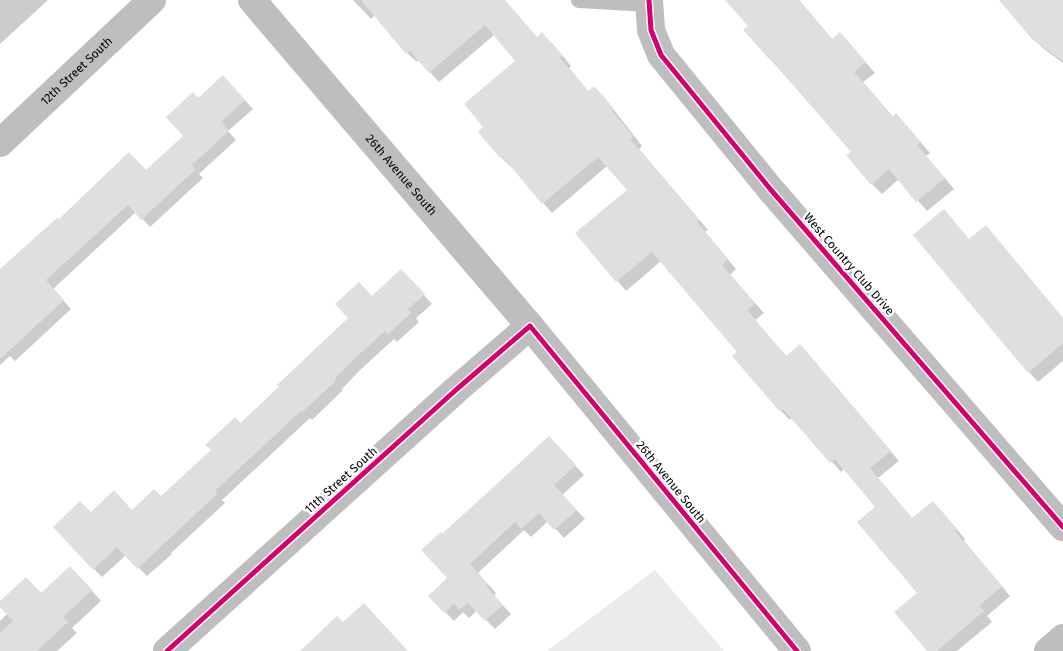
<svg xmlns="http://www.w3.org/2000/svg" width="1063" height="651" viewBox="0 0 1063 651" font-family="'Fira Sans',sans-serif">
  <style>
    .green { fill: #ebebeb }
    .shadow { fill: #0003 }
    .building { fill: #dfdfdf }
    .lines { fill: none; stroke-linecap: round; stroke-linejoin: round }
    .service { stroke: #bebebe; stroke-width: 16 }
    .minor { stroke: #bebebe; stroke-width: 28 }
    .cycleway-casing { stroke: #fff; stroke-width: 8 }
    .cycleway { stroke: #d6006c; stroke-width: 5 }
    .labels { text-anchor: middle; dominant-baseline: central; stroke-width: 5; stroke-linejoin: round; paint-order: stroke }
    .street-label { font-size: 12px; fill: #000; stroke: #fff }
  </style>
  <rect width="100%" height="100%" fill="#fff"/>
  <path class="green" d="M655 570 724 651H547Z"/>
  <g class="shadow">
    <path d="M0 0H48L0 44Z"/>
    <path d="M353 0H504L537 38 552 43 571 66 569 68 589 92 594 87 604 97 642 146 639 149 708 230 705 232 736 269 730 275 764 313 755 320 787 357 809 355 899 461 878 478 913 519 942 512 965 539 964 541 1010 596 987 616 992 622 957 651H928L919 593 877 507 844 469 841 472 793 418 790 420 781 411 738 352 661 261 626 291 577 233 628 190 607 166 552 213 511 165 510 166 501 157 485 127 516 61 494 35 439 82 419 60 417 62 407 53 375 15 371 19Z"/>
    <path d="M727 0H801L800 1 833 40 850 44 875 73 863 82 893 117 906 125 930 153 926 156 954 189 927 211 899 179 882 194 872 184 852 152 745 30 749 26Z"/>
    <path d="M1001 0H1063V63L1044 49 1033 39Z"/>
    <path d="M231 85 253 109 228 131 236 140 199 174 203 178 150 227 136 212 53 289 71 309 15 361 10 356 0 365V271L59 221 146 172 185 136 198 99Z"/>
    <path d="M986 227 1063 318V361L1038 382 1029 372 970 240Z"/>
    <path d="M410 279 432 304 416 318 419 322 397 342 394 339 359 371 342 389 343 390 312 420 310 418 222 500 225 503 171 553 172 554 147 576 126 555 102 577 94 569 91 514 133 511 162 498 372 298Z"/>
    <path d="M558 447 584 475 562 495 585 519 564 538 548 521 531 537 524 530 478 573 496 593 494 596 511 614 495 629 477 611 469 618 463 612 454 621 430 596 448 579 442 536Z"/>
    <path d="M80 577 101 601 72 628 77 633 57 651H0V621L8 613 0 605V603L41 594Z"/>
  </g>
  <g class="building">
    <path d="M361 0H505L537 37 542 32 563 56 560 58 588 91 594 86 614 109 612 111 633 136 630 139 699 220 697 222 728 259 722 265 755 303 747 310 786 356 800 344 891 451 870 468 912 518 933 501 957 529 955 531 1002 586 979 606 984 611 937 651H927L894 612 917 593 857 522 875 507 835 459 830 463 783 409 780 412 732 356 737 352 652 252 616 282 575 233 627 190 598 157 542 204 502 156 500 158 478 132 483 127 464 104 515 61 485 25 429 73 410 51 406 54Z"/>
    <path d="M725 0H799L832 39 840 32 866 62 854 72 892 117 896 113 921 142 917 145 945 178 916 202 889 169 871 185 846 155 851 152 772 60 771 61 743 30 748 26Z"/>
    <path d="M999 0H1063V61L1032 39Z"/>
    <path d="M223 75 245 100 221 122 229 131 192 165 196 169 141 220 128 205 46 280 64 300 0 359V269L57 218 59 219 129 152 146 170 183 136 166 117 193 92 198 98Z"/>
    <path d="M944 209 969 239 986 225 1063 318V343L1028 373 913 235Z"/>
    <path d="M401 269 425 294 408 309 411 313 387 335 385 331 351 362 334 380 336 381 302 412 301 411 215 491 217 494 137 569 117 547 93 570 53 527 80 501 91 512 114 490 132 510 154 489 161 496 211 450 205 445 235 417 241 423 279 387 277 385 348 318 335 304 359 282 372 296Z"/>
    <path d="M549 436 576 465 554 485 577 510 554 530 539 513 521 529 515 522 470 564 488 584 486 586 503 605 485 621 468 603 459 610 454 604 444 613 428 596 447 578 421 550 441 532 442 534Z"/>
    <path d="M70 566 92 590 63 617 68 622 37 651H0V633L13 621 0 607V601L26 577 41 593Z"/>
    <path d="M364 603 408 651H300L337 616 343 622Z"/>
  </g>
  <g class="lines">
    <path class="service" d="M579 0 649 4"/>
    <g class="minor">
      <path id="s1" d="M252 0 530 326 797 651"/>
      <path d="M649 0 651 30 661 55 771 190 1063 527"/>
      <path id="s2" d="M0 143 152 0"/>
      <path d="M167 651 457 389 530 326"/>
      <path d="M1048 651 1063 638"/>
    </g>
    <defs>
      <g id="cycleway">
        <path d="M649 0 651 30 661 55 771 190 1063 527"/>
        <path d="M167 651 457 389 530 326 797 651"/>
      </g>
    </defs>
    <use href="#cycleway" class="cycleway-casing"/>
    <use href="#cycleway" class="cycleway"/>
  </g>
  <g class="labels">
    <g class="street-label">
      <text stroke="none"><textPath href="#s2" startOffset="105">12th Street South</textPath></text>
      <text stroke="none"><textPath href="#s1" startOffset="230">26th Avenue South</textPath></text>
      <text transform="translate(849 264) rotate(49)">West Country Club Drive</text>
      <text transform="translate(341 480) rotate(-42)">11th Street South</text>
      <text transform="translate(671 482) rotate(51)">26th Avenue South</text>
    </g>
  </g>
</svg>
